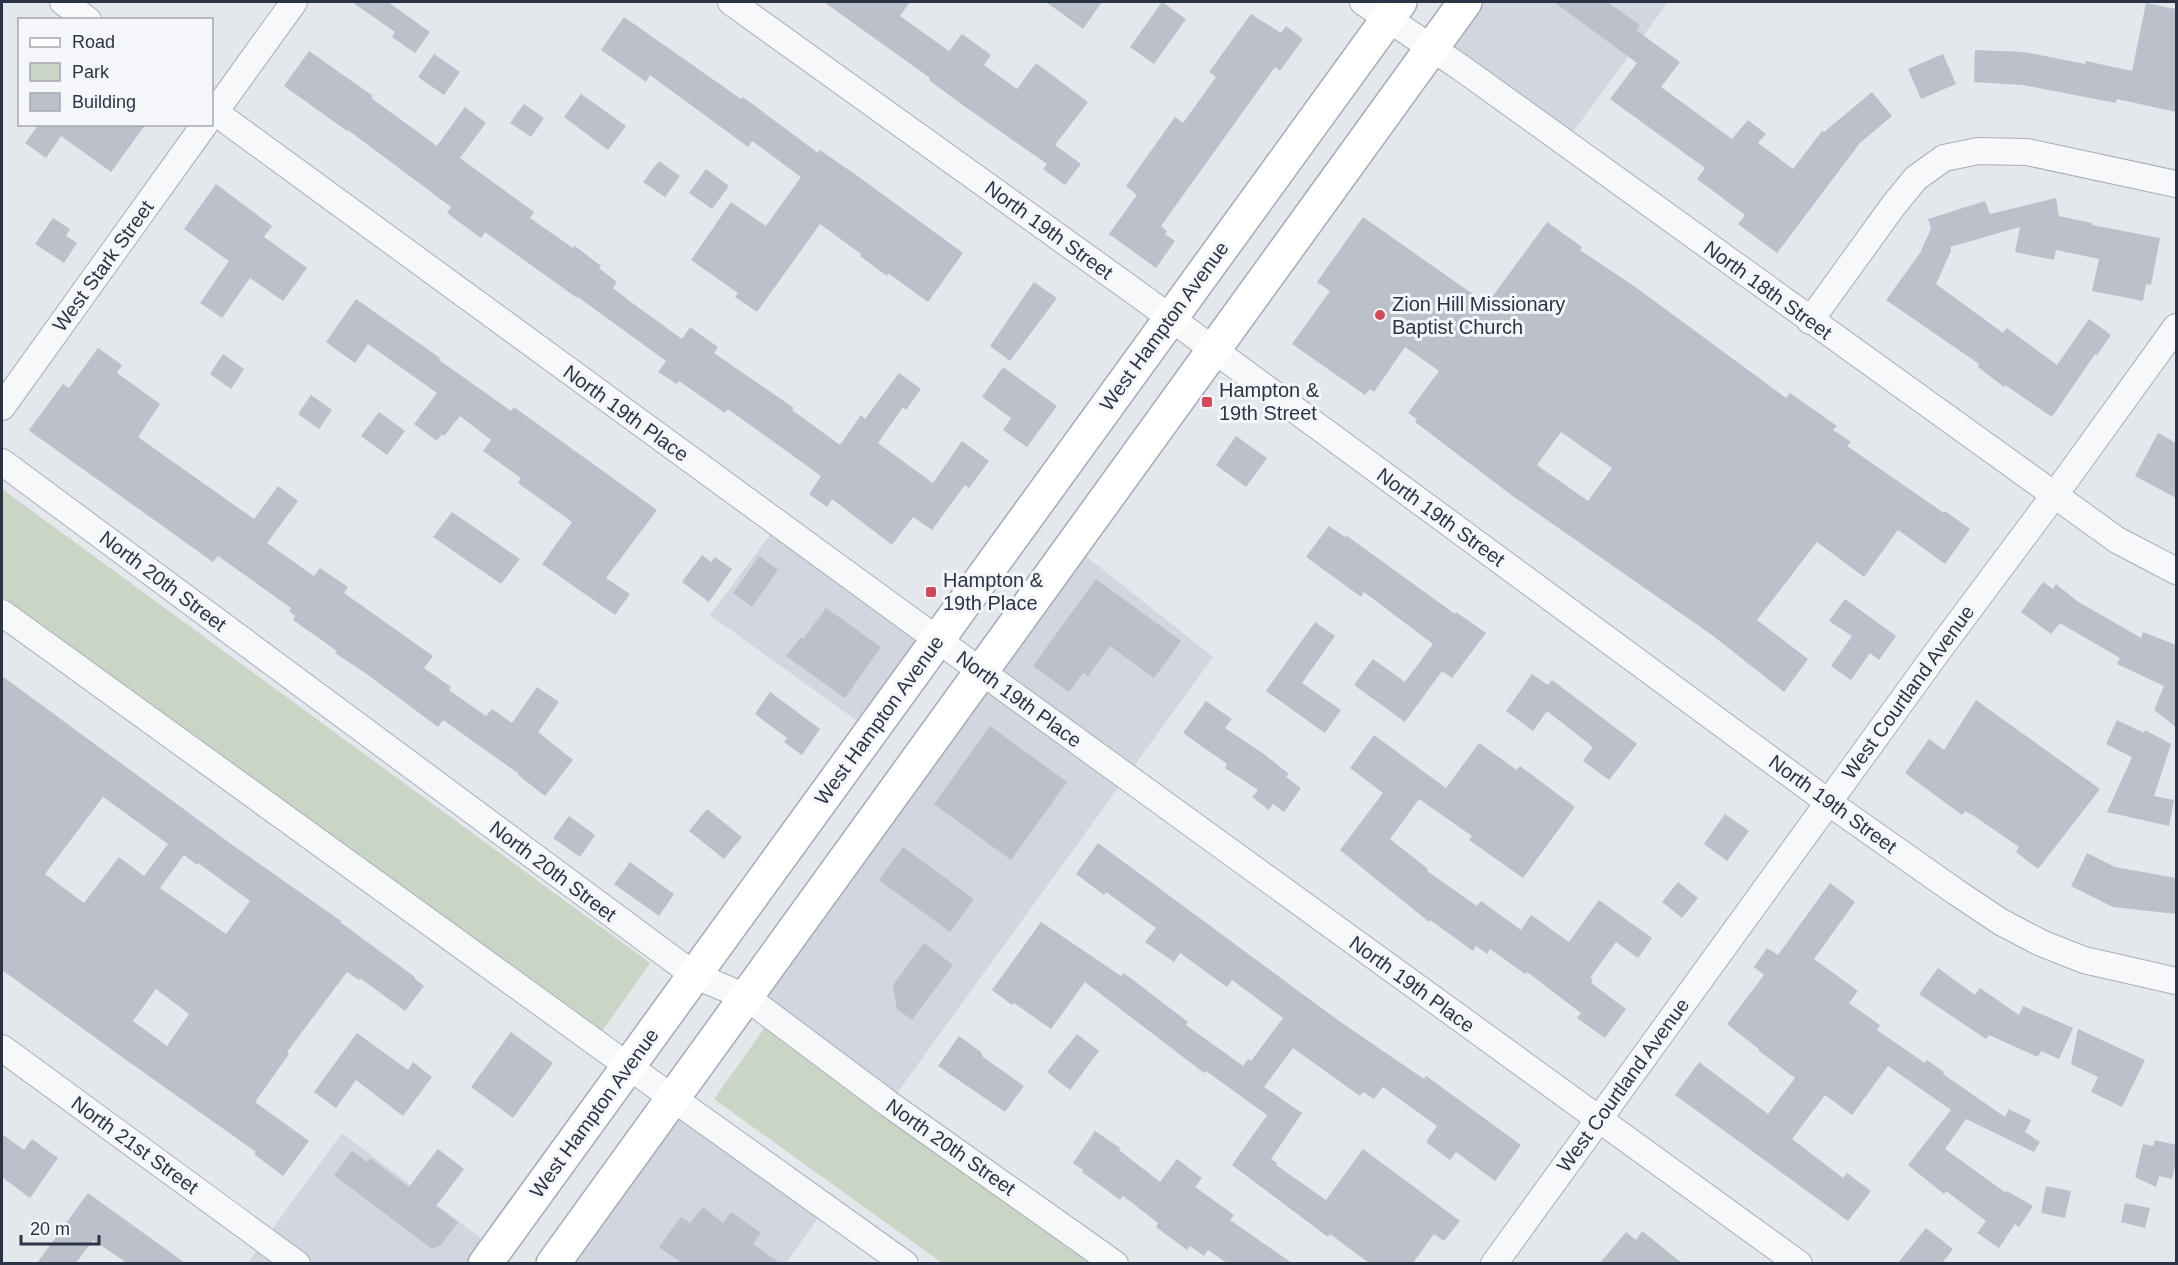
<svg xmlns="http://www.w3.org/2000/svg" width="2178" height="1265" viewBox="0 0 2178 1265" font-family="Helvetica,sans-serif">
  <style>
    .built { fill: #d2d6de }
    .green { fill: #c9d6c5 }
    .building { fill: #bbc0ca; fill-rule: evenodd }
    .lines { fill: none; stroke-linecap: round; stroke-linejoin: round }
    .minor-casing { stroke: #a9aeb7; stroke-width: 28 }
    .major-casing { stroke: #a3abb8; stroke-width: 36 }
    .minor { stroke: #f7f8fa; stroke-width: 26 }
    .major { stroke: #fff; stroke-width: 33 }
    .poi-dot { fill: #d1495b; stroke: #f4f6f9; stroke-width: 2 }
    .labels { text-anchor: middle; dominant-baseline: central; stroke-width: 6; stroke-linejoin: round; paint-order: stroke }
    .street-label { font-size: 20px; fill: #2b3445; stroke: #f4f6f9 }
    .poi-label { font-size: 20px; fill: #2b3445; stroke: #f4f6f9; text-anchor: start }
  </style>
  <rect width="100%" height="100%" fill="#e4e7ec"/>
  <g class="built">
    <path d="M1465 2H1668L1565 143 1432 47Z"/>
    <path d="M778 524 937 639 871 731 710 615Z"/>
    <path d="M1072 545 1213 657 889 1104 746 997Z"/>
    <path d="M673 1098 826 1207 786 1263 553 1264Z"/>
    <path d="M342 1133 495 1249 485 1263 247 1264Z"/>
  </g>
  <g class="green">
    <path d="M2 489 650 963 601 1033 2 596Z"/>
    <path d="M766 1026 1094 1263H942L714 1099Z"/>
  </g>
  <g class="building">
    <path d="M352 2H388L430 32 415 53 392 37 395 32Z"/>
    <path d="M824 2H910L900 16 949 51 962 34 991 55 984 65 1017 89 1036 63 1088 102 1055 145 1081 164 1065 185 1043 169 1047 164 957 101 929 80 930 78Z"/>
    <path d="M1046 2H1102L1083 29Z"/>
    <path d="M1162 2 1186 19 1154 64 1130 47Z"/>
    <path d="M1554 2H1607L1640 25 1636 30 1680 62 1661 87 1732 139 1748 120 1766 134 1758 143 1793 169 1822 131 1824 132 1872 92 1892 116 1860 143 1777 253 1738 224 1745 215 1697 179 1705 168 1610 99 1637 63Z"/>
    <path d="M2146 3 2176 9V112L2117 99 2116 103 2023 85 1974 82 1975 50 2024 52 2085 64 2086 61 2132 71Z"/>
    <path d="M1251 14 1281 33 1286 26 1303 39 1280 71 1275 67 1161 226 1167 231 1165 234 1175 241 1156 268 1109 234 1137 195 1126 186 1175 117 1183 123 1216 77 1209 72Z"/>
    <path d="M624 17 741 99 743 97 818 153 820 150 859 177 963 253 928 302 888 273 887 276 860 256 861 254 820 224 757 312 735 297 738 293 691 260 731 202 766 226 801 177 752 141 748 147 650 75 646 82 601 50Z"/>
    <path d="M309 51 373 96 371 98 437 146 465 107 486 123 460 158 534 212 530 218 573 248 575 246 601 266 599 268 617 282 613 288 631 302 682 339 690 327 718 347 714 353 794 408 792 410 840 445 861 415 865 419 899 373 921 389 906 410 903 407 878 443 933 483 962 441 989 461 969 488 965 485 932 530 913 517 892 545 832 499 827 507 809 494 821 476 728 409 725 413 679 381 677 384 658 372 666 361 578 297 577 298 485 232 481 238 447 213 451 207 348 130 347 131 284 86Z"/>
    <path d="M434 54 460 72 444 95 418 77Z"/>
    <path d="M1943 54 1956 84 1921 99 1908 69Z"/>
    <path d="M581 94 626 126 608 150 564 117Z"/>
    <path d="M524 104 544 118 531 137 510 123Z"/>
    <path d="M39 124H146L111 172 61 136 46 158 25 143Z"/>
    <path d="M659 161 680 176 665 197 643 182Z"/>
    <path d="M706 169 729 186 712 209 689 193Z"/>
    <path d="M216 184 272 226 264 237 307 268 283 301 250 278 222 318 200 303 229 261 184 229Z"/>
    <path d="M2056 198 2059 216 2063 217 2092 223V225L2160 238 2151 285 2146 284 2143 301 2092 291 2099 259 2056 250 2054 260 2015 252 2020 227 1950 247 1951 251 1936 284 2003 333 2007 328 2057 365 2089 319 2111 335 2097 355 2095 354 2052 417 2005 385 2004 387 1978 367 1979 364 1886 300 1920 253 1931 229 1928 219 1985 201 1990 214Z"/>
    <path d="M1363 217 1487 304 1547 222 1582 247 1580 250 1634 286 1786 398 1790 393 1837 426 1833 430 1851 442 1847 446 1944 513 1945 511 1970 529 1945 564 1898 530 1864 577 1817 542 1757 620 1808 659 1784 692 1712 635 1514 497 1415 422 1417 419 1408 413 1439 371 1405 347 1374 392 1370 389 1365 395 1292 344 1330 291 1317 282ZM1561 432 1612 468 1588 501 1537 465Z"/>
    <path d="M53 218 70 229 66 236 77 243 64 263 35 244Z"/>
    <path d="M1034 282 1057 298 1010 361 990 346Z"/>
    <path d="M356 299 440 358 439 360 511 411 514 407 657 510 606 578 630 594 615 615 542 564 572 522 518 483 521 478 483 451 491 440 460 416 444 436 442 434 437 441 414 424 437 393 368 344 355 363 326 342Z"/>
    <path d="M98 348 122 365 117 373 160 404 138 437 254 519 278 486 298 501 267 543 314 576 320 568 348 587 344 593 433 656 424 668 451 687 449 690 486 716 492 709 512 723 537 687 559 702 538 732 573 760 545 796 518 775 519 774 443 720 438 727 364 672 335 653 337 651 293 620 295 616 289 611 291 608 218 556 213 562 31 432 29 430 63 384 69 388Z"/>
    <path d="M223 354 244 369 231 389 210 374Z"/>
    <path d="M1003 367 1057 406 1027 447 1003 430 1011 418 982 397Z"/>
    <path d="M311 395 332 410 319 429 298 414Z"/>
    <path d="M379 412 405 431 387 455 361 436Z"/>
    <path d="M2158 433 2176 443V498L2135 476Z"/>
    <path d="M1236 436 1267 458 1246 487 1216 465Z"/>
    <path d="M452 512 520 559 501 584 433 537Z"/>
    <path d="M1329 526 1345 537 1347 536 1455 614 1456 612 1486 633 1452 678 1442 671 1405 722 1354 685 1373 659 1405 682 1433 644 1364 592 1361 597 1306 557Z"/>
    <path d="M702 555 711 562 715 557 732 569 709 602 682 582Z"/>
    <path d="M759 556 778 570 752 607 733 593Z"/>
    <path d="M1096 579 1181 641 1154 678 1110 646 1088 676 1083 673 1069 692 1033 666Z"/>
    <path d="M2043 582 2053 589 2056 584 2077 601 2141 638 2143 632 2176 645V727L2154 710 2164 686 2117 664 2120 658 2060 623 2051 634 2021 612Z"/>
    <path d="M1845 599 1896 636 1879 660 1870 653 1851 680 1831 666 1852 636 1829 621Z"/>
    <path d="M826 608 881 647 845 698 786 656 800 638 803 639Z"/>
    <path d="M1315 622 1335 636 1302 683 1341 710 1325 733 1266 691Z"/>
    <path d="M1532 674 1548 685 1552 680 1637 744 1609 780 1583 761 1593 747 1547 711 1533 731 1506 711Z"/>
    <path d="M2 676 234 846 341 921 340 922 415 977 414 978 424 986 405 1011 360 978 359 980 347 972 287 1052 289 1054 255 1102 309 1141 283 1176 254 1154 256 1152 122 1057 2 970ZM103 797 168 844 144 876 119 857 84 903 45 874ZM184 855 197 865 198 863 250 901 226 934 160 888ZM156 989 189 1014 167 1046 133 1021Z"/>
    <path d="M770 692 820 729 802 755 784 742 787 738 755 714Z"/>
    <path d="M1976 700 2100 789 2038 869 2016 852 2019 847 1974 816 1965 811 1962 815 1905 773 1929 739 1944 750Z"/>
    <path d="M1206 701 1232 719 1225 728 1264 754 1289 774 1286 777 1301 788 1284 812 1273 804 1269 810 1252 797 1258 790 1225 768 1227 764 1183 733Z"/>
    <path d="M2117 720 2144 733 2145 730 2171 744 2154 796 2174 800 2169 826 2107 812 2132 757 2106 744Z"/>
    <path d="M990 726 1067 782 1011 860 934 804Z"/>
    <path d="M1374 735 1446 788 1479 743 1517 770 1520 766 1575 807 1523 878 1469 840 1472 836 1419 799 1390 839 1428 869 1427 871 1477 906 1481 901 1521 930 1531 915 1569 942 1599 900 1652 938 1638 958 1616 942 1590 978 1593 980 1591 983 1626 1009 1605 1038 1577 1018 1581 1013 1527 972 1525 974 1490 949 1487 954 1476 946 1473 951 1430 920 1429 922 1340 850 1383 793 1350 768Z"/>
    <path d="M707 809 742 837 724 859 689 831Z"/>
    <path d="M1725 814 1749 831 1727 861 1704 844Z"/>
    <path d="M569 816 595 835 580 857 553 838Z"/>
    <path d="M1098 843 1339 1021 1424 1079 1426 1076 1429 1078 1521 1145 1495 1181 1456 1152 1450 1160 1426 1142 1437 1126 1383 1087 1374 1099 1363 1092 1360 1096 1293 1048 1264 1087 1302 1113 1271 1159 1278 1164 1276 1165 1326 1200 1363 1149 1460 1221 1444 1241 1434 1234 1413 1263H1369L1330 1234 1328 1237 1232 1165 1267 1115 1206 1071 1204 1073 1085 982 1051 1029 1014 1003 1012 1005 992 990 1041 922 1121 976 1124 973 1188 1022 1186 1025 1243 1066 1248 1059 1251 1061 1283 1018 1232 980 1227 987 1180 953 1174 962 1145 942 1156 928 1106 892 1104 895 1076 874Z"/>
    <path d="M903 847 974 899 950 932 879 880Z"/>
    <path d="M2087 853 2115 867 2176 878V914L2113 907 2071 886Z"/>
    <path d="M630 862 674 894 659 916 614 884Z"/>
    <path d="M1678 882 1698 898 1682 918 1662 902Z"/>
    <path d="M1830 883 1855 902 1814 959 1858 991 1849 1003 1880 1025 1877 1030 1925 1063 1927 1060 1944 1072 1943 1074 2005 1117 2009 1109 2031 1120 2025 1132 2040 1142 2034 1152 1966 1119 1945 1149 2006 1193 2007 1191 2033 1206 2019 1227 2015 1224 1999 1248 1977 1233 1986 1221 1946 1191 1944 1194 1908 1165 1951 1110 1888 1066 1852 1115 1825 1095 1792 1139 1843 1178 1847 1173 1871 1191 1848 1221 1675 1095 1699 1062 1768 1114 1795 1078 1758 1050 1759 1049 1727 1024 1764 975 1754 967 1767 948 1778 955Z"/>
    <path d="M924 943 953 965 912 1020 897 1009 893 985Z"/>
    <path d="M1938 968 1975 995 1980 988 2019 1015 2023 1006 2073 1028 2059 1059 2041 1051 2038 1057 1989 1035 1986 1039 1919 994Z"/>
    <path d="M2078 1029 2145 1060 2122 1107 2091 1092 2098 1077 2071 1064Z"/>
    <path d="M511 1032 553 1063 513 1118 471 1087Z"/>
    <path d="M357 1033 408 1070 413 1062 432 1077 403 1116 356 1080 336 1108 314 1092Z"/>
    <path d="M1077 1034 1099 1051 1070 1090 1047 1072Z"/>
    <path d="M959 1036 981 1052 983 1057 1024 1086 1005 1112 938 1066Z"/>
    <path d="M1095 1131 1120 1148 1119 1150 1160 1182 1177 1159 1202 1178 1195 1187 1234 1215 1230 1220 1292 1263H1227L1208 1250 1204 1256 1190 1246 1187 1250 1156 1227 1158 1223 1123 1196 1120 1200 1082 1172 1083 1170 1073 1163Z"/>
    <path d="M2 1134 24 1150 32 1139 58 1158 30 1198 2 1177Z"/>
    <path d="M2155 1140 2176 1145V1161L2172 1179 2159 1176 2156 1187 2135 1177 2143 1144 2153 1146Z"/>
    <path d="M438 1149 464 1169 436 1206 458 1222 441 1245 432 1249 334 1175 352 1151 367 1162 370 1158 409 1187Z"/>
    <path d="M2046 1186 2071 1191 2065 1218 2041 1213Z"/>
    <path d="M88 1193 131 1224 185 1263H127L93 1240 76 1263H37Z"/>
    <path d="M2125 1203 2150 1208 2145 1228 2121 1222Z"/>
    <path d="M703 1207 723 1223 731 1212 761 1233 753 1244 780 1263H682L659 1247 681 1217 690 1223Z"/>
    <path d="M1926 1228 1953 1249 1942 1263H1898Z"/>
    <path d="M1642 1231 1682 1263H1600L1626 1232 1636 1240Z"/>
  </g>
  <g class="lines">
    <defs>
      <g id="minor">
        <path d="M63 2 88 20"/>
        <path d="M731 2 1142 297 1828 802 1956 892 2001 922 2041 943 2084 960 2176 981"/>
        <path d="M1363 2 1460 67 2117 540 2176 571"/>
        <path d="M212 110 909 619 1799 1264"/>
        <path d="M212 116 294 2"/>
        <path d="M1810 321 1893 206 1916 178 1944 158 1978 151 2027 152 2176 184"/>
        <path d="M2 407 205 124"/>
        <path d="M2 462 694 975 746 997 889 1104 1115 1264"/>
        <path d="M2 613 628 1066 905 1264"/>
        <path d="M2 1048 297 1264"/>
        <path d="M1494 1264 1938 651 2070 474 2176 327"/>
      </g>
      <g id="major">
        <path d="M485 1264 1400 2"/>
        <path d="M553 1264 1465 2"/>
      </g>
    </defs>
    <use href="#minor" class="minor-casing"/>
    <use href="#major" class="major-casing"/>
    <use href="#minor" class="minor"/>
    <use href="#major" class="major"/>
  </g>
  <g class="poi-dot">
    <circle cx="1380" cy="315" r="6"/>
    <rect x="1201" y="396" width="12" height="12" rx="3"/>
    <rect x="925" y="586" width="12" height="12" rx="3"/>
  </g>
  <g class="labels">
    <g class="street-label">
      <text transform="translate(1049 230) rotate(36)">North 19th Street</text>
      <text transform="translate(103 266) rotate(-54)">West Stark Street</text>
      <text transform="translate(1768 290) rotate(36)">North 18th Street</text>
      <text transform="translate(1164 326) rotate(-54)">West Hampton Avenue</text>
      <text transform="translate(626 413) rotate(36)">North 19th Place</text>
      <text transform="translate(1441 517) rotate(36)">North 19th Street</text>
      <text transform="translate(163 581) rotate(37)">North 20th Street</text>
      <text transform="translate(1908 692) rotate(-54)">West Courtland Avenue</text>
      <text transform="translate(1019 699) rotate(36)">North 19th Place</text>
      <text transform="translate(879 720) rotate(-54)">West Hampton Avenue</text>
      <text transform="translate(1833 804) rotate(36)">North 19th Street</text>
      <text transform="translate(553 871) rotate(37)">North 20th Street</text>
      <text transform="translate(1412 984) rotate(36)">North 19th Place</text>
      <text transform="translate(1623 1085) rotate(-54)">West Courtland Avenue</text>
      <text transform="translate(594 1113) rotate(-54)">West Hampton Avenue</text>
      <text transform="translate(135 1145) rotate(36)">North 21st Street</text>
      <text transform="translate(951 1147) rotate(35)">North 20th Street</text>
    </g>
    <g class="poi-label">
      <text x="1392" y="304">Zion Hill Missionary<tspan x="1392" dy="23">Baptist Church</tspan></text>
      <text x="1219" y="390">Hampton &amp;<tspan x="1219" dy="23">19th Street</tspan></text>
      <text x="943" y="580">Hampton &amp;<tspan x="943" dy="23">19th Place</tspan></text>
    </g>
  </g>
  <rect width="2178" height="1265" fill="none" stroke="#2b3445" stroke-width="6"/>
  <rect x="18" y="18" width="195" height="108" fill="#f4f6f9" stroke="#a4a8b1" stroke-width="1.5"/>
  <rect x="30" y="38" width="30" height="9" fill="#ffffff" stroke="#a4a8b1" stroke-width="1.5"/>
  <text x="72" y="48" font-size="18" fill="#2b3445">Road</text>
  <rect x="30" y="63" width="30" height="18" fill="#c9d6c5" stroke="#a4a8b1" stroke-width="1.5"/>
  <text x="72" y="78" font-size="18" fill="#2b3445">Park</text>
  <rect x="30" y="93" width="30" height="18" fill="#bbc0ca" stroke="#a4a8b1" stroke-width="1.5"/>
  <text x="72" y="108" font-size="18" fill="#2b3445">Building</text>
  <path d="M21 1235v9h78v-9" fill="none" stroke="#2b3445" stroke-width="3"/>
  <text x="30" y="1235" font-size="18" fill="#2b3445" stroke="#f4f6f9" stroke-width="4.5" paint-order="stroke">20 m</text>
</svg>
